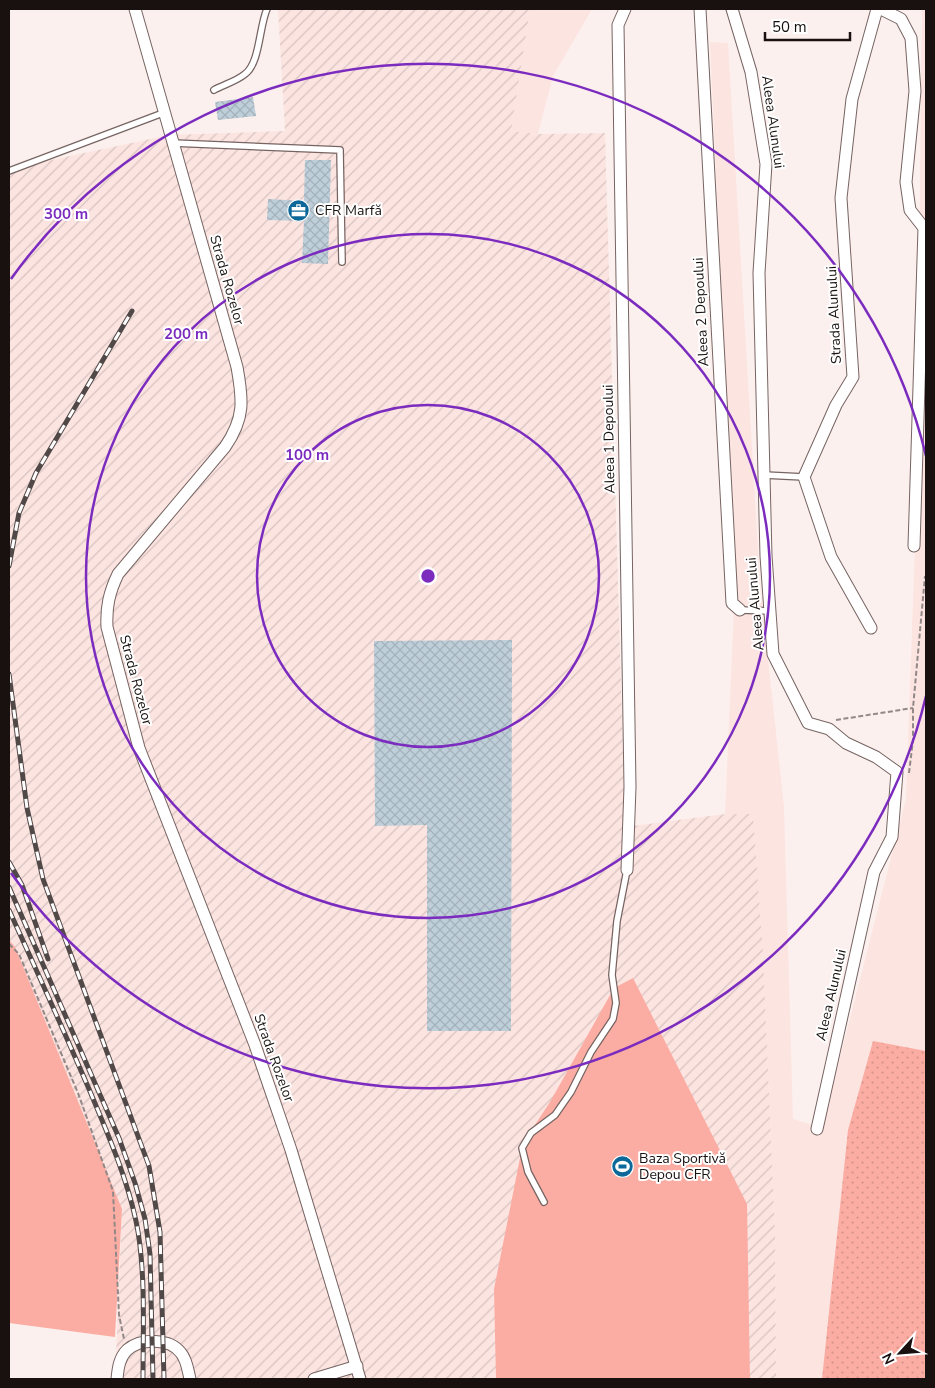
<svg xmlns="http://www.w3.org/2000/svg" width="935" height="1388" viewBox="0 0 935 1388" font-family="'Nunito Sans',sans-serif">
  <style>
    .built { fill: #fce4e1 }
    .industrial { fill: url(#industrial-furrows) }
    .green { fill: #fbada3 }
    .garden { fill: url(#garden-dots) }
    .building { fill: url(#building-cross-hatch) }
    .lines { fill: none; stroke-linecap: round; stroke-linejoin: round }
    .service-casing { stroke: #766462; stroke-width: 8 }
    .minor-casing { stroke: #766462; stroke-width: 13 }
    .path { stroke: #928887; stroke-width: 2; stroke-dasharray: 5 2.5; stroke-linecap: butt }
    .service { stroke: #fff; stroke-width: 5.5 }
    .minor { stroke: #fff; stroke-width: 11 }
    .rail-casing { stroke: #514948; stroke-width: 5 }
    .rail { stroke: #fff; stroke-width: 3; stroke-dasharray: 9; stroke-linecap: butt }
    .ring { fill: none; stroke: #7b2cbf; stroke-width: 2.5 }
    .labels { text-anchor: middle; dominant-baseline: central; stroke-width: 4; stroke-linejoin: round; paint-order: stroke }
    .street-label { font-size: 14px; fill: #181110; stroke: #fff }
    .poi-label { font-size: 14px; fill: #181110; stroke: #fff; text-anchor: start }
    .centre { fill: #7b2cbf; stroke: #fff; stroke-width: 2.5 }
    .ring-label { font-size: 15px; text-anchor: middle; font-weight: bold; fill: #7b2cbf; stroke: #fff; stroke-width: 4; stroke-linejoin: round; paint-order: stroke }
  </style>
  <defs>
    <pattern id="industrial-furrows" width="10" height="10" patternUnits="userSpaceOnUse" patternTransform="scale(1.25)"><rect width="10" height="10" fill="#fce4e1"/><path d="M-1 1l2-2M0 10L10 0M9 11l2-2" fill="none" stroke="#d7c3c0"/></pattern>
    <pattern id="garden-dots" width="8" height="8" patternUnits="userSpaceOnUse" patternTransform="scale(1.25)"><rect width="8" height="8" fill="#fbada3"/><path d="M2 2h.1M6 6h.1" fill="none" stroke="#d6948b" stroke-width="1.8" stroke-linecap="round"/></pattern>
    <pattern id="building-cross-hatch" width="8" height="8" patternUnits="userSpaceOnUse" patternTransform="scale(1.25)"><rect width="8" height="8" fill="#bfcfda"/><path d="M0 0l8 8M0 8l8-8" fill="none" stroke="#a3b1ba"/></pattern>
  </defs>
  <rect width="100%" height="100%" fill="#fcf0ee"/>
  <g class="built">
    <path d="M530 9H592L553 76 538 134 511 131Z"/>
    <path d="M922 9H926V1379H776L775 1235 763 954 753 814H725L735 585 710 42 728 43 760 584 784 807 793 1119 822 1128 906 799 916 518Z"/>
  </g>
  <path class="industrial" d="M278 9H530L511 131 538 134 605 133 625 827 725 814H753L763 954 775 1235 776 1379H115L122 1209 15 948 9 940V169L169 135 285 131Z"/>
  <g class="green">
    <path d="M9 940 15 947 122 1209 115 1337 9 1323Z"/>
    <path d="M633 978 747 1204 750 1379H496L494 1289 523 1143 550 1102 614 988Z"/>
  </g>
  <path class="garden" d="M873 1041 926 1051V1379H822L848 1130Z"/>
  <g class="building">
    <path d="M253 97 256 116 218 120 215 102Z"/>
    <path d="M305 160H331L328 264 302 263 304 221 267 220 268 199 304 201Z"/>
    <path d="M512 640 511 1031H427V825L375 826 374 641Z"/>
  </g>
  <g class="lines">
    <defs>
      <g id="service">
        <path d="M214 90C223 85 237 81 245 74 260 63 259 27 267 9"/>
        <path d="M172 143 340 150 342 262"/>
        <path d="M9 171 163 113"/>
        <path d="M764 475 804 477"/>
        <path d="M740 610 770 611"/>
        <path d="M544 1202 528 1172 522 1148 531 1133 555 1115 571 1092 591 1052 613 1019 616 1003 612 975 617 921 627 870"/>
      </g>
      <g id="minor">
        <path d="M135 9 237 367C243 400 245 418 225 447L118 574C109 593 106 607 107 627L139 748 255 1045 291 1150 360 1379"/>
        <path d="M625 9 618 25 630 787 627 870"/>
        <path d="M700 9 732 603 740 610"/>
        <path d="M732 9 751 72 766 164 759 273 766 556 773 654 808 723 829 729 846 743 876 757 897 772 892 837 874 872 817 1129"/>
        <path d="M881 9 901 19 911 38 915 91 906 182 910 210 924 228 914 546"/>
        <path d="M871 628 831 557 804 477 836 405 853 377 841 198 852 99 877 9"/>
        <path d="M117 1379C118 1369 119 1358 127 1350 141 1338 170 1338 181 1353 187 1360 188 1371 190 1379"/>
        <path d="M314 1379 357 1366"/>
      </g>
    </defs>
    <use href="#service" class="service-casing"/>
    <use href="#minor" class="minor-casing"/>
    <g class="path">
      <path d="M836 720 913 708"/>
      <path d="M909 773 913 740V708L925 576"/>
      <path d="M9 944 19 954 78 1093 113 1191 119 1315 124 1339"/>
    </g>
    <use href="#service" class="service"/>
    <use href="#minor" class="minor"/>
    <defs>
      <g id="rail">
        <path d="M9 566 19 513 36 473 132 311"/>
        <path d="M9 674 27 808 43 879 149 1166 160 1232 164 1379"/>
        <path d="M9 862 22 885 48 959"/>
        <path d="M9 887 119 1138 135 1183 145 1219 150 1254 153 1379"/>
        <path d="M9 910C36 969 63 1029 89 1089 107 1132 126 1175 136 1221 146 1268 143 1330 143 1379"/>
      </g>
    </defs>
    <use href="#rail" class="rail-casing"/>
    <use href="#rail" class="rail"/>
  </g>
  <g class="ring">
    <circle cx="428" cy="576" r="171"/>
    <circle cx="428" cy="576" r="342"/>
    <path d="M926 696A512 512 0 0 1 11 873M11 279A512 512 0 0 1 926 456"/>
  </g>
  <defs>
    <symbol id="office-disc" viewBox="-11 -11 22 22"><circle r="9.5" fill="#0c6898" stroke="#fff"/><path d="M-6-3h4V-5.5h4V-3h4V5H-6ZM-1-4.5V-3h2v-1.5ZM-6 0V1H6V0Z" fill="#fff"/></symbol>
    <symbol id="stadium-disc" viewBox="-11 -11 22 22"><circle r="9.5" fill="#0c6898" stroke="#fff"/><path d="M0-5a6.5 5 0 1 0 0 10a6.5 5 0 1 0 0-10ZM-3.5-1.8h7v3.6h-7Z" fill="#fff"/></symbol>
  </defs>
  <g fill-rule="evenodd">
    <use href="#office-disc" x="286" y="198" width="25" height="25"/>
    <use href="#stadium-disc" x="610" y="1154" width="25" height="25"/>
  </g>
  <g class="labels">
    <g class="street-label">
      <text transform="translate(773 122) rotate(82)">Aleea Alunului</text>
      <text transform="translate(227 280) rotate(74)">Strada Rozelor</text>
      <text transform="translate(701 312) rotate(-93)">Aleea 2 Depoului</text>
      <text transform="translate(834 315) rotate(-93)">Strada Alunului</text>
      <text transform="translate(609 439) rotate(-91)">Aleea 1 Depoului</text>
      <text transform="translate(755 604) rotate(-95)">Aleea Alunului</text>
      <text transform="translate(136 680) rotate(75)">Strada Rozelor</text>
      <text transform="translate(831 995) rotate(-77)">Aleea Alunului</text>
      <text transform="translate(274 1058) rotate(70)">Strada Rozelor</text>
    </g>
    <g class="poi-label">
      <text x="315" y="210">CFR Marfă</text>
      <text x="639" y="1158">Baza Sportivă<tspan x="639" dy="16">Depou CFR</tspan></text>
    </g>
  </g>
  <circle cx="428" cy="576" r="8" class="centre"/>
  <g class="ring-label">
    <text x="66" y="219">300 m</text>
    <text x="186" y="339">200 m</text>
    <text x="307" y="460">100 m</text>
  </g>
  <rect width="935" height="1388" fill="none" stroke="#181110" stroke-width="20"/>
  <g transform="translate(900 1353) rotate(244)" stroke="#ffffff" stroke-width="4" paint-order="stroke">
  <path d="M0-4L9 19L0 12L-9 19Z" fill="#181110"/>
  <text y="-8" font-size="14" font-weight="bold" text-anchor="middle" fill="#181110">N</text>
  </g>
  <path d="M765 32v8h85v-8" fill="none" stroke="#181110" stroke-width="2.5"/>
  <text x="772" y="32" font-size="15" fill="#181110" stroke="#ffffff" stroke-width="4" paint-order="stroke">50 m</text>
</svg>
